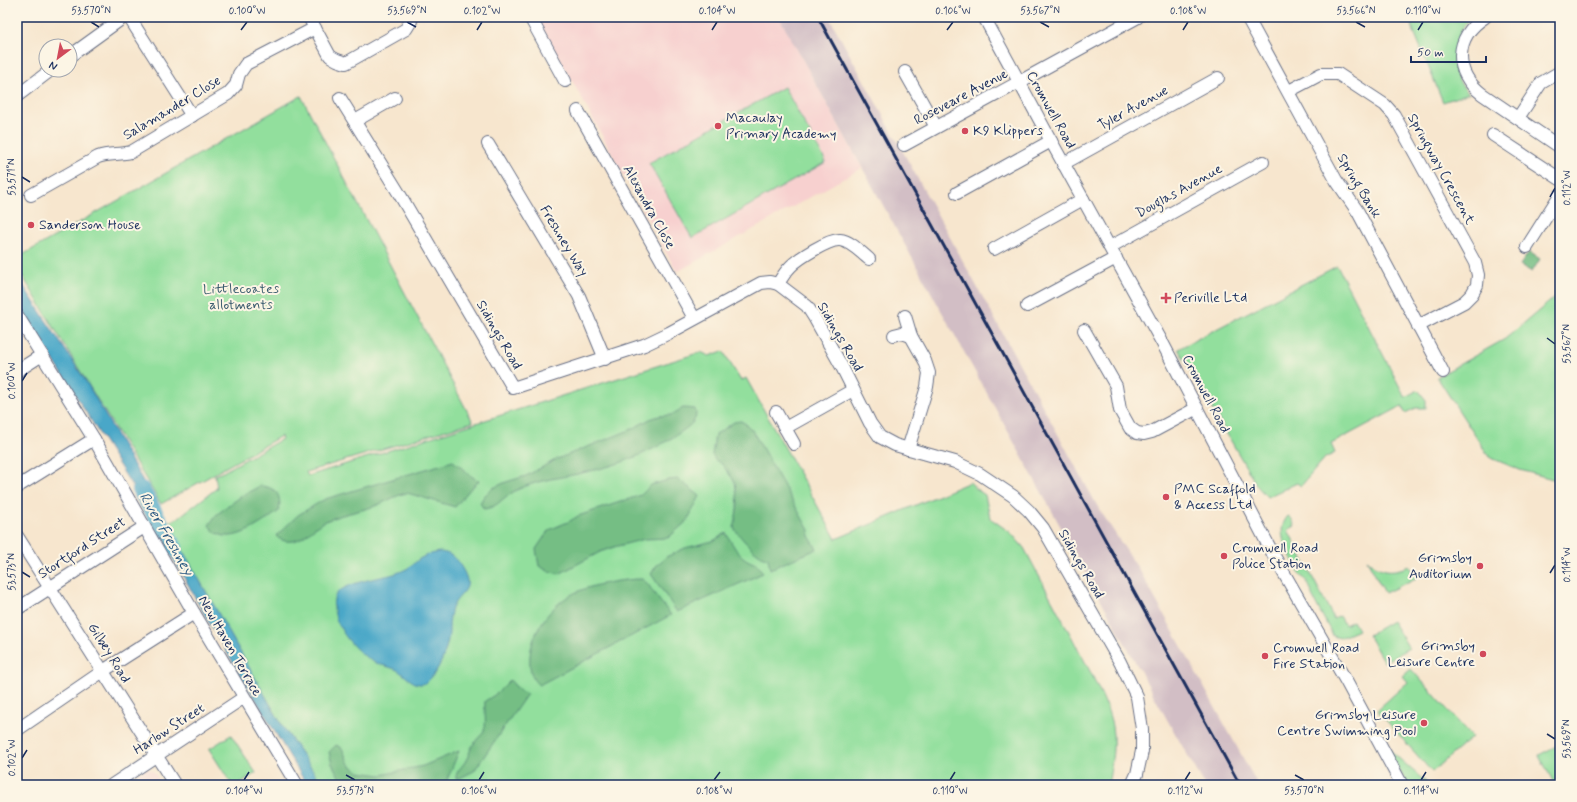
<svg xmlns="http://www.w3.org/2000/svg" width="1577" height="802" viewBox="0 0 1577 802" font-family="Mynerve,sans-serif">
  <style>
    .built { fill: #f7d0cf }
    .industrial { fill: #d2bec5 }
    .green { fill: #92df9d; stroke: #56877e }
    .forest { fill: #75be84; stroke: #487671 }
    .water { fill: #49a7c8; stroke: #326b93 }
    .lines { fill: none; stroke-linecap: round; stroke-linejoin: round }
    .river { stroke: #49a7c8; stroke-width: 18 }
    .minor-casing { stroke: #686f85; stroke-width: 14 }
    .minor { stroke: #fff; stroke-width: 12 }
    .rail { stroke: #1b2f5e; stroke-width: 3 }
    .ticks { fill: none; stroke: #1b2f5e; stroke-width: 1.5 }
    .poi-dot { fill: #d1495b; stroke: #fcf5e5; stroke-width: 1.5 }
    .labels { text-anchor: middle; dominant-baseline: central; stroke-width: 4; stroke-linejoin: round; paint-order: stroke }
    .street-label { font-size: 14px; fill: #1b2f5e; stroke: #fcf5e5 }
    .poi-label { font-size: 14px; fill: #1b2f5e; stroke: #fcf5e5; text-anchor: start }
    .park-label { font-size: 14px; fill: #395b6e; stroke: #fcf5e5 }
    .water-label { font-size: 15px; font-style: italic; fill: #2b5983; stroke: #fcf5e5 }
    .neatline { fill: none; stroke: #1b2f5e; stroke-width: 1.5 }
    .ticks-label { font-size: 10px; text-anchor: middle; fill: #1b2f5e }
  </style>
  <rect width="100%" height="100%" fill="#fcf5e5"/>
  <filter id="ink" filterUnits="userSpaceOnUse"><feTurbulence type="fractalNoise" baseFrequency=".025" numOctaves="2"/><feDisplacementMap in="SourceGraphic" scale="8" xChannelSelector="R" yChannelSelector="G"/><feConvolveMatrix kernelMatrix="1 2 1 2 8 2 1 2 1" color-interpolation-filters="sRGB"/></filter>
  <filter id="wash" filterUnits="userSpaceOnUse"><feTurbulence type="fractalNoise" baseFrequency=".012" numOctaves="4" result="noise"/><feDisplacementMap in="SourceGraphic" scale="16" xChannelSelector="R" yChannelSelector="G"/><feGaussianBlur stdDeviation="0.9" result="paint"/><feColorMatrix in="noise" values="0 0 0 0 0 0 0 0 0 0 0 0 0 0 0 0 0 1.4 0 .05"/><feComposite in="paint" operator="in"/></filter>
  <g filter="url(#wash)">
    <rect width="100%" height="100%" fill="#f7e6ce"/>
    <g class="built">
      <path d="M537 17H779L862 168 677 272Z"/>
      <path d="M146 768 154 772 162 785H122Z"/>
    </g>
    <path class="industrial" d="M779 17H829L1099 509 1141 573 1258 785H1205L1169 723Z"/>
    <g class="green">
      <path d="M1408 17H1472C1451 35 1446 74 1469 93L1443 102Z"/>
      <path d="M784 87 826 162 692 238 649 163Z"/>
      <path d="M301 96 473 422 306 472 308 476 701 352 709 356 723 351 741 381 746 378 836 539 970 482 976 489 985 495 990 518 1011 533 1024 548 1091 673C1100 692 1112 713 1113 735 1114 752 1111 768 1108 785H323L283 727 167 523 179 517 217 488 215 475 223 472 282 439 281 436 161 504 17 267V258Z"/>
      <path d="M1337 266 1405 397 1418 390 1426 400V408H1416L1405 413 1402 406 1331 444 1335 453 1325 458 1301 486 1297 483 1267 497 1257 486 1178 349Z"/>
      <path d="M1560 293V481L1520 470 1489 457 1437 377 1505 339Z"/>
      <path d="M1288 516 1291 518 1295 526 1288 530 1334 619 1340 616 1345 625 1353 621 1358 630 1340 638 1333 636 1312 596C1311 585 1306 581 1299 573 1296 569 1294 563 1292 559 1285 545 1276 530 1288 516Z"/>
      <path d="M1367 560C1381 572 1392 573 1409 566L1416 578 1385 593Z"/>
      <path d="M1392 621 1409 648 1384 662 1368 635Z"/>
      <path d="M1411 669 1472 737 1432 772 1377 710 1408 682 1403 676Z"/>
      <path d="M231 735 256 773 237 785H232L209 749Z"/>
      <path d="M1560 744V785H1555L1539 755Z"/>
      <path d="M1384 745 1429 785H1408Z"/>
    </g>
    <g class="forest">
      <path d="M1529 252 1540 259 1532 272 1520 265Z"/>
      <path d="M683 408 695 409C699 421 688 427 678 434 650 453 620 465 586 472 567 477 548 478 529 485 523 487 516 490 510 494 500 500 498 507 484 509L480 503 484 496 493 488 506 482 526 476 557 459 630 430 650 419 659 416 671 415Z"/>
      <path d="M741 421 746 424 752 430 809 530V536L817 549 770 569 768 558C758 558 739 536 734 528L738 504 735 482 722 464 715 460 712 455 715 435 734 422Z"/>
      <path d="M453 461C462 467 469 476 479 481L471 488 455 507 407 493C396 495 386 502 375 506 358 512 339 514 322 523 312 528 305 539 293 541 287 542 281 541 276 536L298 515 325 499Z"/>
      <path d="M678 479 700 496 687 521 668 538 645 539 614 547 600 552 559 574 548 571 539 566 536 549 549 530 570 521 578 516 641 495 651 485 668 480Z"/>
      <path d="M260 486C276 487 282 495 279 511 262 523 225 552 209 525L216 515 243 495Z"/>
      <path d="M726 533C735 548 739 559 757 564L763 573 677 612 651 574 656 566 666 557 685 548 713 541Z"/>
      <path d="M642 579 648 584 653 592 671 615 539 685C533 681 531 674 530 666 527 636 551 602 579 591 595 584 625 579 642 579Z"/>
      <path d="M510 680 520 691 527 694 474 771 458 779 456 778C456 771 461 768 465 762 469 756 470 748 475 742 477 738 483 735 484 730 487 724 484 709 485 701L496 694Z"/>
      <path d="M336 745 342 748 349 764 359 772 381 775 423 766 459 751 445 785H344L332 764 329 752Z"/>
    </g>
    <g class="water">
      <path d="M17 276 87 383 159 509 149 513 17 302Z"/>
      <path d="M167 523 283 727 323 785H307L208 621 185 579 155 528Z"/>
      <path d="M440 552C450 553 454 556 460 565 479 594 456 590 451 612 449 620 449 627 449 634 446 653 440 670 426 683 413 688 406 674 395 669 387 666 379 665 372 661 353 650 330 622 334 599 337 583 380 578 394 574 399 572 406 570 411 566 415 563 418 559 423 557 428 554 435 553 440 552Z"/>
    </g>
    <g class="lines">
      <path class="river" d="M141 490 174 548"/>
    </g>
  </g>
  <g filter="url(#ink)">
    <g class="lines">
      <defs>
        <g id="minor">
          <path d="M129 17 192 116"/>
          <path d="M309 17 330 56 337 60 346 63 406 29 411 21 409 17"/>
          <path d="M530 17 565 81"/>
          <path d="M984 17 1051 141 1163 344 1274 556 1346 681 1402 785"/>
          <path d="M1247 17 1336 180 1358 212 1443 372"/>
          <path d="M1485 17C1454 37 1453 72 1482 94L1560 147"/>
          <path d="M70 56 124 17"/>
          <path d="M905 72 936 127"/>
          <path d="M1289 91 1321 74H1338L1385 105 1394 115 1475 263 1478 275 1477 285 1472 294 1464 302 1418 326"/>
          <path d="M17 96 51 70"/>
          <path d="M340 98 400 195 513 388 644 345 669 333 761 283 770 282 778 284 807 306 814 317 842 367 870 423 880 437 895 445 955 462 980 474 1013 496 1029 511 1043 528 1120 662 1137 697 1142 729V751L1137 774 1132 785"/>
          <path d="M578 111 694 318"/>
          <path d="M1518 118 1541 83 1560 72"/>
          <path d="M355 121 395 98"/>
          <path d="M1493 135 1560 179"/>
          <path d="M488 144 579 296 605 359"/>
          <path d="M904 145 1138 17"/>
          <path d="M1063 164 1218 78"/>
          <path d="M957 193 1051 141"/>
          <path d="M31 195 98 157C108 153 120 155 131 152L228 94 236 85 239 74 246 64 315 28"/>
          <path d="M1110 247 1263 162"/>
          <path d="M1527 247 1560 195"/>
          <path d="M994 249 1083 199"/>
          <path d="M778 284C782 277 785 272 791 266 799 258 829 239 840 240 851 241 861 253 869 259"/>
          <path d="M1027 306 1116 258"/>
          <path d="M17 315 94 439 194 613 297 785"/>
          <path d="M905 316 911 336 925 361 929 373 927 387 908 449"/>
          <path d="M1084 330 1116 386 1120 410 1130 428 1137 433 1144 434 1152 432 1197 408"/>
          <path d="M894 335 902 333 911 336"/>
          <path d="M17 371 42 355"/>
          <path d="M776 412 794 444"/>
          <path d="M785 428 853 390"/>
          <path d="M17 487 94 439"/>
          <path d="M17 536 175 785"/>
          <path d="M17 609 144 527"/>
          <path d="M17 730 103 671 194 613"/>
          <path d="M112 785 243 698"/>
        </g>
      </defs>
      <use href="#minor" class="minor-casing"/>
      <use href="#minor" class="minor"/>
      <path class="rail" d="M818 17 1240 785"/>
    </g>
  </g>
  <path class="ticks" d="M91 22 99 27M407 22 416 27M1040 22 1049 27M1356 22 1365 27M241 30 247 22M477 30 482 22M712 30 717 22M947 30 953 22M1183 30 1188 22M1418 30 1423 22M22 177 30 182M1550 197 1555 188M1547 338 1555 344M22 381 27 373M22 572 30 577M1550 573 1555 565M1547 734 1555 739M22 758 27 750M346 775 355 780M1295 775 1304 780M244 780 249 772M479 780 484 772M714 780 720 772M950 780 955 772M1185 780 1190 772M1421 780 1426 772"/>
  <g class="poi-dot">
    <circle cx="718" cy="126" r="4"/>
    <circle cx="965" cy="131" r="4"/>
    <circle cx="31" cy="225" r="4"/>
    <path d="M1164 292h4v4h4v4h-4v4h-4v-4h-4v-4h4z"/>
    <circle cx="1166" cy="497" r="4"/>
    <circle cx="1224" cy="556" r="4"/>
    <circle cx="1480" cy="566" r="4"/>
    <circle cx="1483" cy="654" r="4"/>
    <circle cx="1265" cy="656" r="4"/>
    <circle cx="1424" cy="723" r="4"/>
  </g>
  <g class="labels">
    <g class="street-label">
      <text transform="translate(961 97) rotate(-28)">Roseveare Avenue</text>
      <text transform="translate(172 108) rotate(-31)">Salamander Close</text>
      <text transform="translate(1133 108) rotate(-29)">Tyler Avenue</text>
      <text transform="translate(1051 110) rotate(61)">Cromwell Road</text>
      <text transform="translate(1441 169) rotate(61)">Springway Crescent</text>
      <text transform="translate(1359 186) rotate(59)">Spring Bank</text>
      <text transform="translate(1179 191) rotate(-29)">Douglas Avenue</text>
      <text transform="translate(649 207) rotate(61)">Alexandra Close</text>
      <text transform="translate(564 241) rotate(59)">Freshney Way</text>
      <text transform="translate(499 335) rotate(60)">Sidings Road</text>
      <text transform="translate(840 337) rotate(60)">Sidings Road</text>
      <text transform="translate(1206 394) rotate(62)">Cromwell Road</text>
      <text transform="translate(82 548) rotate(-33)">Stortford Street</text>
      <text transform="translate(1081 564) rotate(60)">Sidings Road</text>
      <text transform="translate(230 646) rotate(60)">New Haven Terrace</text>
      <text transform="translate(109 653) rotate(58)">Gilbey Road</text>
      <text transform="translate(169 729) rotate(-33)">Harlow Street</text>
    </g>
    <g class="poi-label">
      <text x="726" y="118">Macaulay<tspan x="726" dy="16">Primary Academy</tspan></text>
      <text x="973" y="131">K9 Klippers</text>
      <text x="39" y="225">Sanderson House</text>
      <text x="1174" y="298">Periville Ltd</text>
      <text x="1174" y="489">PMC Scaffold<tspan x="1174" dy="16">&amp; Access Ltd</tspan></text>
      <text x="1232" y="548">Cromwell Road<tspan x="1232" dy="16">Police Station</tspan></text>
      <text x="1472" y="558" text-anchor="end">Grimsby<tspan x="1472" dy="16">Auditorium</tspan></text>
      <text x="1475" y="646" text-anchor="end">Grimsby<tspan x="1475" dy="16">Leisure Centre</tspan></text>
      <text x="1273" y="648">Cromwell Road<tspan x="1273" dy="16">Fire Station</tspan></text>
      <text x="1416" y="715" text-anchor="end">Grimsby Leisure<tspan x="1416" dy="16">Centre Swimming Pool</tspan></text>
    </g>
    <g class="park-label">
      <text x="241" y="289">Littlecoates<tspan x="241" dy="16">allotments</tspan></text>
    </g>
    <g class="water-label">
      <text transform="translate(166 534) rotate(60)">River Freshney</text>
    </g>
  </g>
  <rect width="1577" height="802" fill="none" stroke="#fcf5e5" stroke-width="44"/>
  <g transform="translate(58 58) rotate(212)"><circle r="19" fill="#fcf5e5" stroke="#a2a6af"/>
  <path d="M0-3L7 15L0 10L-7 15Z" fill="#d1495b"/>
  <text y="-6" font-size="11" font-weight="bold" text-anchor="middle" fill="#1b2f5e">N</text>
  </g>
  <path d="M1411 56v6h75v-6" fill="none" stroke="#1b2f5e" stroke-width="2"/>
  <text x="1417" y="56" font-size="12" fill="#1b2f5e" stroke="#fcf5e5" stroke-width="3" paint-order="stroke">50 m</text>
  <rect x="22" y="22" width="1533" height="758" class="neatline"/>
  <g class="ticks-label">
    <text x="91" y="14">53.570°N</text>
    <text x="247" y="14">0.100°W</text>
    <text x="407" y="14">53.569°N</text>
    <text x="482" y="14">0.102°W</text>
    <text x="717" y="14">0.104°W</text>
    <text x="953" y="14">0.106°W</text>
    <text x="1040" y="14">53.567°N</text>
    <text x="1188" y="14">0.108°W</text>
    <text x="1356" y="14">53.566°N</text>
    <text x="1423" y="14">0.110°W</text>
    <text transform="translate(11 177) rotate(-90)" y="4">53.571°N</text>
    <text transform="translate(1566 188) rotate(-90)" y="4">0.112°W</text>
    <text transform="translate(1566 344) rotate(-90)" y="4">53.567°N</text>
    <text transform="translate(11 381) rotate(-90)" y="4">0.100°W</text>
    <text transform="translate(1566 565) rotate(-90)" y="4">0.114°W</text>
    <text transform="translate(11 572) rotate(-90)" y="4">53.573°N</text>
    <text transform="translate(1566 739) rotate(-90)" y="4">53.569°N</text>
    <text transform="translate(11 758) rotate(-90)" y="4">0.102°W</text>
    <text x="244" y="794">0.104°W</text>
    <text x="355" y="794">53.573°N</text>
    <text x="479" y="794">0.106°W</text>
    <text x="714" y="794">0.108°W</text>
    <text x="950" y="794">0.110°W</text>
    <text x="1185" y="794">0.112°W</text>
    <text x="1304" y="794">53.570°N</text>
    <text x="1421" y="794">0.114°W</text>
  </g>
</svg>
